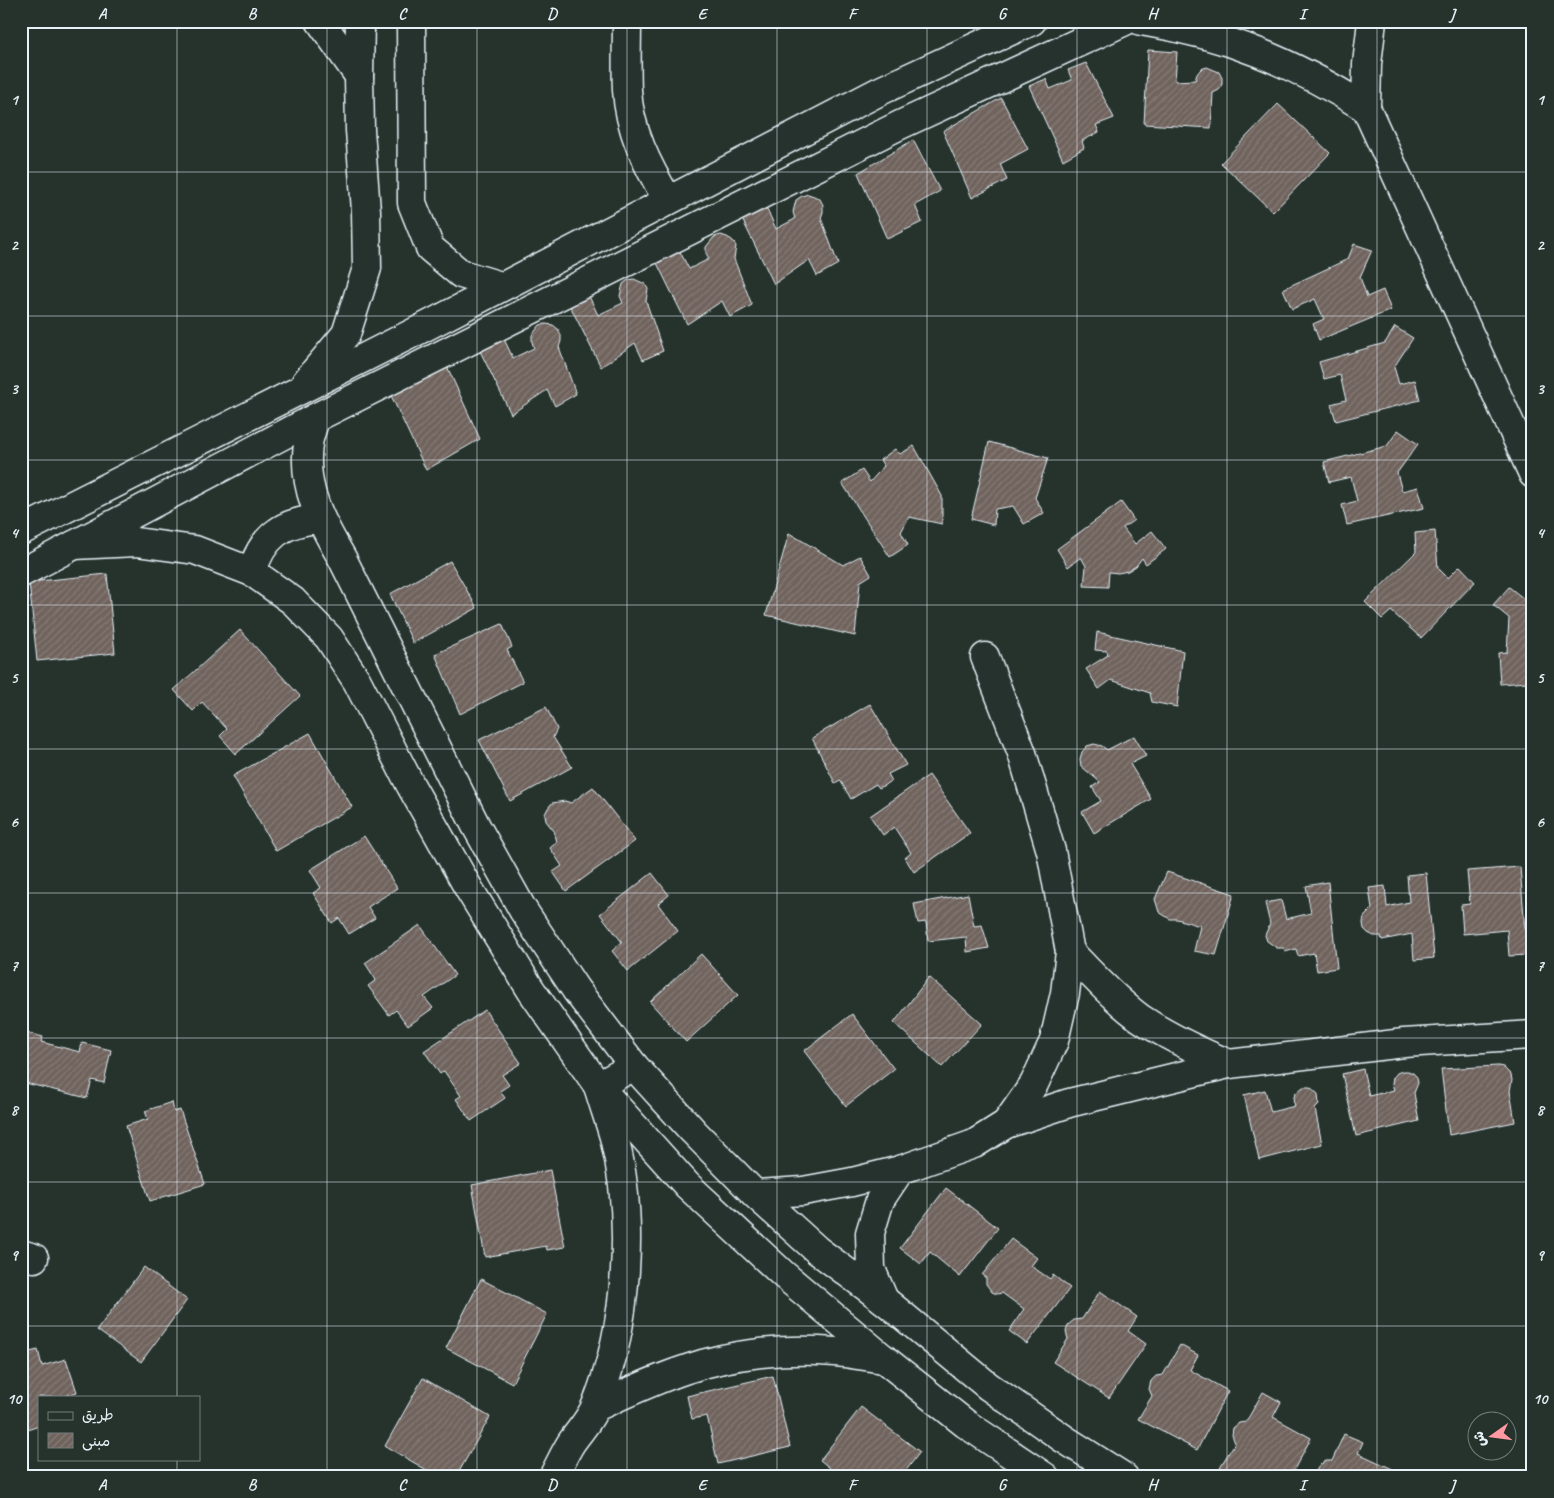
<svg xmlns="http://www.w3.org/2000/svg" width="1554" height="1498" viewBox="0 0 1554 1498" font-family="Caveat,'Playpen Sans Arabic',sans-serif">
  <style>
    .building { fill: url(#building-hatch); stroke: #e8f1f8 }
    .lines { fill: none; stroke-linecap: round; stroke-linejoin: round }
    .street-casing { stroke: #e8f1f8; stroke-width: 31 }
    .street { stroke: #26332d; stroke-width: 28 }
    .grid { fill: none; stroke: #e8f1f8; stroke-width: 1; stroke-opacity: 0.55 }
    .neatline { fill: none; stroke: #e8f1f8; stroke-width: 2 }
    .grid-label { font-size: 16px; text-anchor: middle; font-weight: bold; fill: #e8f1f8 }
  </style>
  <defs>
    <pattern id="building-hatch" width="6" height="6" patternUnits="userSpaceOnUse" patternTransform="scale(1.25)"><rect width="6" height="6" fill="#70635d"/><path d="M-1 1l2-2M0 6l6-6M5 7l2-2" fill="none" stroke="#847a75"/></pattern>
  </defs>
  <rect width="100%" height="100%" fill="#26332d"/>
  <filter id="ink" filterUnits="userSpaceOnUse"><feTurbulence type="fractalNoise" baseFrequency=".02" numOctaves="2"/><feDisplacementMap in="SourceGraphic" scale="10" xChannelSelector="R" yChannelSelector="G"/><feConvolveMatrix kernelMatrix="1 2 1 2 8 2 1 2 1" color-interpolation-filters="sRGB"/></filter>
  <g filter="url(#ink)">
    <g class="building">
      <path d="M1148 50 1177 52 1175 81 1195 80 1197 74 1201 69 1207 67 1219 72 1222 78V84L1219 90 1213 93 1211 128 1144 124Z"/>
      <path d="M1086 63 1114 118 1096 125 1099 132 1082 141 1084 148 1063 160 1029 86 1046 79 1050 89 1072 80 1068 70Z"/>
      <path d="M1001 98 1028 149 1000 164 1007 180 972 198 943 131Z"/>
      <path d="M1278 104 1330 153 1273 212 1221 163Z"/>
      <path d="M913 140 940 191 915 205 922 222 887 239 858 173Z"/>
      <path d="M808 194 814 196 820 199 823 205V212L821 218 838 264 817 276 809 260 774 284 742 219 766 207 776 229 795 219 793 212 796 200 802 196Z"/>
      <path d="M721 235 727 237 732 240 736 246 734 259 752 305 730 317 722 301 687 324 655 259 678 248 689 269 709 259 706 253V247L714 237Z"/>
      <path d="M1354 244 1372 250 1360 277 1367 297 1383 290 1391 310 1319 340 1313 324 1324 319 1315 299 1292 309 1283 289 1348 259Z"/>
      <path d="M634 279 645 284 648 289 646 301 663 351 643 360 635 343 601 367 568 302 588 294 598 315 623 303 620 296 623 284 628 280Z"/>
      <path d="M546 324 553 325 558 329 561 335V341L559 347 576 394 555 406 547 390 511 414 479 349 503 337 513 358 534 348 532 342V335L540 325Z"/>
      <path d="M1395 327 1413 338 1394 367 1399 384 1415 380 1420 400 1336 421 1331 404 1346 400 1340 375 1324 379 1319 362 1385 343Z"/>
      <path d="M446 364 480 439 426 470 389 391Z"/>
      <path d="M1398 430 1418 444 1397 473 1402 491 1418 487 1424 508 1347 525 1342 505 1357 501 1351 477 1329 482 1324 462 1387 446Z"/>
      <path d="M989 442 1048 458 1035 498 1044 513 1024 524 1013 506 995 509 994 525 971 519Z"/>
      <path d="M914 446 942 496V524L909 517 901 532 908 545 890 557 842 483 862 470 870 482 884 466 880 460 895 449 900 454Z"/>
      <path d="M1121 502 1134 520 1123 528 1135 544 1152 531 1166 549 1146 564 1142 558 1136 566 1128 571 1118 573 1109 572 1108 587 1084 586 1086 566 1081 557 1068 567 1057 549Z"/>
      <path d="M1435 531 1438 568 1448 578 1460 566 1475 582 1421 638 1391 611 1382 619 1365 602 1416 552 1415 533Z"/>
      <path d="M789 533 843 565 860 556 871 575 860 582 855 636 766 615Z"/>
      <path d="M450 561 477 608 413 643 390 594Z"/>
      <path d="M107 574 115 653 37 661 29 582Z"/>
      <path d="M1509 587 1533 606V658H1525L1527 682 1500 684 1498 653 1507 652 1509 618 1493 605Z"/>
      <path d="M502 624 512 647 507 650 523 682 460 714 435 654Z"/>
      <path d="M240 630 300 696 236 754 220 736 227 729 202 702 193 711 174 690Z"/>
      <path d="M1097 632 1183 651 1177 707 1152 702 1150 693 1111 680 1099 689 1086 669 1108 655 1107 651 1095 650Z"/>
      <path d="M870 704 906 765 888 774 892 781 879 788 876 784 851 799 840 780 835 783 812 738Z"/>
      <path d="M546 707 557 729 553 737 572 767 510 801 479 740Z"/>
      <path d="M310 733 352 807 276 851 233 776Z"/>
      <path d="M1134 736 1146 756 1130 764 1151 799 1094 833 1082 812 1101 801 1092 787 1100 782 1081 766 1080 759 1082 752 1087 746 1094 744 1102 746 1107 750Z"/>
      <path d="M929 775 970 833 914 872 905 858 911 853 894 827 883 835 870 816Z"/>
      <path d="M593 787 635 841 566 891 553 872 562 866 550 848 557 842 554 831 546 821 545 814 548 808 552 803 565 801 571 803Z"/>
      <path d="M364 836 397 888 368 907 375 918 349 934 339 918 332 923 313 893 321 888 310 870Z"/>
      <path d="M1520 867 1527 955 1509 956 1507 930 1463 934 1461 905 1470 904 1467 871Z"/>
      <path d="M1167 872 1234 894 1216 955 1194 951 1200 926 1177 919H1170L1159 912 1155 899Z"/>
      <path d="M652 873 669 895 658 904 678 931 628 971 612 951 622 942 600 914Z"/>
      <path d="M1426 873 1434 958 1414 960 1412 934 1382 940 1381 936H1374L1368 933 1364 929 1363 923 1364 917 1372 909 1369 888 1385 886 1387 907 1409 902 1407 875Z"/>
      <path d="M1328 882 1337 968 1317 971 1314 953 1298 956 1296 949 1285 952 1284 948H1277L1267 941 1265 935 1270 924 1265 903 1281 900 1286 919 1311 913 1306 886Z"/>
      <path d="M968 894 974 926 982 925 989 948 967 952 966 937 928 941 926 922 918 923 914 904Z"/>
      <path d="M420 925 455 975 424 997 433 1008 408 1026 396 1010 389 1015 368 986 376 980 365 963Z"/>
      <path d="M701 954 738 995 686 1042 650 1002Z"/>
      <path d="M929 977 982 1024 942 1067 894 1023Z"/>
      <path d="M485 1010 521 1063 502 1075 509 1085 500 1091 505 1098 471 1121 456 1099 461 1096 444 1071 440 1074 424 1051Z"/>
      <path d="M852 1014 894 1069 846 1106 804 1051Z"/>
      <path d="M27 1033 43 1037 41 1042 80 1052 82 1043 111 1050 104 1083 92 1080 87 1098 21 1082V1055Z"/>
      <path d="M1498 1066 1503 1067 1511 1075 1512 1080 1510 1091 1515 1122 1449 1135 1441 1069Z"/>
      <path d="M1363 1069 1369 1096 1394 1090 1392 1084 1393 1078 1397 1073 1402 1071H1408L1413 1073 1417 1077 1418 1083 1414 1093 1419 1121 1356 1136 1342 1074Z"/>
      <path d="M1303 1087H1310L1318 1094 1319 1105 1315 1109 1322 1144 1259 1160 1244 1095 1265 1090 1271 1112 1295 1106 1293 1100 1295 1094Z"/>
      <path d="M172 1102 174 1112 180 1110 205 1184 150 1201 126 1126 148 1119 145 1111Z"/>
      <path d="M550 1170 565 1247 547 1250 546 1246 485 1257 472 1185Z"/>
      <path d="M946 1188 998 1228 960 1277 930 1252 921 1264 900 1248Z"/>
      <path d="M1011 1239 1037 1258 1031 1266 1050 1279 1053 1275 1070 1288 1027 1344 1009 1331 1024 1309 1002 1293 997 1294 992 1292 986 1284V1278L982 1275Z"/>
      <path d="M144 1267 187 1300 141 1362 97 1330Z"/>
      <path d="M481 1279 547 1314 512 1383 446 1348Z"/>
      <path d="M1100 1291 1137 1317 1128 1331 1146 1344 1109 1398 1053 1362 1068 1339 1066 1332 1068 1325 1074 1320 1082 1319Z"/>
      <path d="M1180 1345 1198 1355 1190 1370 1228 1391 1197 1450 1138 1419 1152 1396 1149 1389 1151 1381 1156 1376 1163 1375Z"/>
      <path d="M38 1350 42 1366 66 1359 77 1392 61 1397H39V1426L24 1431 21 1420V1354Z"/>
      <path d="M773 1376 790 1447 718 1464 707 1416 692 1419 687 1396Z"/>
      <path d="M423 1378 490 1417 456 1477H439L385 1446Z"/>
      <path d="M1263 1392 1281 1402 1273 1417 1311 1438 1290 1477H1241L1220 1467 1235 1443 1232 1435 1233 1428 1239 1423 1246 1422Z"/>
      <path d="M861 1407 920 1452 901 1477H841L820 1460Z"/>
      <path d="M1344 1434 1363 1442 1358 1453 1399 1472 1397 1477H1315L1317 1469 1320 1465 1326 1461H1332Z"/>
    </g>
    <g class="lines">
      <defs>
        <g id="street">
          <path d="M320 21 359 76"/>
          <path d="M411 21 412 203 430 248 461 274 501 286"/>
          <path d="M627 21C627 44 626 67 627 90 629 130 648 167 668 200"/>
          <path d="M1141 21C1228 35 1292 62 1366 108"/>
          <path d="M1372 21 1367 64 1366 108 1533 474"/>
          <path d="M306 382 346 334 367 268 366 211 360 130 359 76 360 21"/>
          <path d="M315 418C313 427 309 436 308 444 302 488 321 522 342 558L476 826 523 910 576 990 634 1066 693 1131 755 1194 817 1250 884 1300 988 1386 1064 1439 1124 1477"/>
          <path d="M21 531 417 331 880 91 1032 21"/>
          <path d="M74 545 136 542 195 550 252 572 293 601 329 638 357 681 411 786 469 889 531 990 598 1086 687 1185 784 1275 884 1359 966 1424 1045 1477"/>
          <path d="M252 572C262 537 283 521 320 519"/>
          <path d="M21 573 315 418 900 125 1125 21"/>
          <path d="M985 657 1022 753 1051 851 1070 952 1065 993 1054 1041 1034 1084 1006 1124"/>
          <path d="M1070 952C1092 974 1114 999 1140 1018 1168 1037 1198 1051 1229 1064"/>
          <path d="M755 1194 803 1191 852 1182 900 1170 974 1144 1006 1124 1069 1103 1229 1064 1404 1043 1533 1035"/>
          <path d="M21 1254 34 1258"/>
          <path d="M884 1300 871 1269 870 1233 880 1200 900 1170"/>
          <path d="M596 1407C626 1393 656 1379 687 1369 733 1353 787 1348 835 1352 851 1353 868 1357 884 1359"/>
          <path d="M553 1477C559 1466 564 1454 571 1443 579 1431 591 1419 596 1405 628 1327 635 1219 614 1137 609 1120 603 1103 598 1086L634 1066"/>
        </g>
      </defs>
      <use href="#street" class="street-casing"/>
      <use href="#street" class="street"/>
    </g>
  </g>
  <path class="grid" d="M177 21V1397M327 21V1477M477 21V1477M627 21V1477M777 21V1477M927 21V1477M1077 21V1477M1227 21V1477M1377 21V1477M21 172H1533M21 316H1533M21 460H1533M21 605H1533M21 749H1533M21 893H1533M21 1038H1533M21 1182H1533M21 1326H1533M177 1459V1477"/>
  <rect width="1554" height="1498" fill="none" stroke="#26332d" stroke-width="55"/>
  <rect x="38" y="1396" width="162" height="65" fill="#26332d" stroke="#747f7e"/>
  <rect x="48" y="1412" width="25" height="8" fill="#26332d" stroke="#747f7e"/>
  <text x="82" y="1420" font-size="15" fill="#e8f1f8">طريق</text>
  <rect x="48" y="1433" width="25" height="15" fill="url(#building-hatch)" stroke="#747f7e"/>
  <text x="82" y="1446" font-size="15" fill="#e8f1f8">مبنى</text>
  <g transform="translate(1492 1436) rotate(256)"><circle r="24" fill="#26332d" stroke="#747f7e"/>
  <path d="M0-4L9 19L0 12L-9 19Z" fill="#ff9aa2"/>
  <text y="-8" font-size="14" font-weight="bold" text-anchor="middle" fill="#e8f1f8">ش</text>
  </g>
  <rect x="28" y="28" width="1498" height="1442" class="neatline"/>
  <g class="grid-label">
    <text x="102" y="19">A</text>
    <text x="252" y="19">B</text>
    <text x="402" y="19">C</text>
    <text x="552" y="19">D</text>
    <text x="702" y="19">E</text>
    <text x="852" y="19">F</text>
    <text x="1002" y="19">G</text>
    <text x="1152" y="19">H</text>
    <text x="1302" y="19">I</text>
    <text x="1452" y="19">J</text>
    <text x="14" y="105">1</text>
    <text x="1540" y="105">1</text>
    <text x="14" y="250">2</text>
    <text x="1540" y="250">2</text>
    <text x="14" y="394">3</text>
    <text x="1540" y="394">3</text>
    <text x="14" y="538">4</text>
    <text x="1540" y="538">4</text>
    <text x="14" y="683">5</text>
    <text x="1540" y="683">5</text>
    <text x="14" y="827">6</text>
    <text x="1540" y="827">6</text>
    <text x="14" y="971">7</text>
    <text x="1540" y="971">7</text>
    <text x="14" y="1115">8</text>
    <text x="1540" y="1115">8</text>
    <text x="14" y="1260">9</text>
    <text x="1540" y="1260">9</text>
    <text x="14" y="1404">10</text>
    <text x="1540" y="1404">10</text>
    <text x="102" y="1490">A</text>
    <text x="252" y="1490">B</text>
    <text x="402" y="1490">C</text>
    <text x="552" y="1490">D</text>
    <text x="702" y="1490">E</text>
    <text x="852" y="1490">F</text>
    <text x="1002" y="1490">G</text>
    <text x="1152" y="1490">H</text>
    <text x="1302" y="1490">I</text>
    <text x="1452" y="1490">J</text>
  </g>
</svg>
